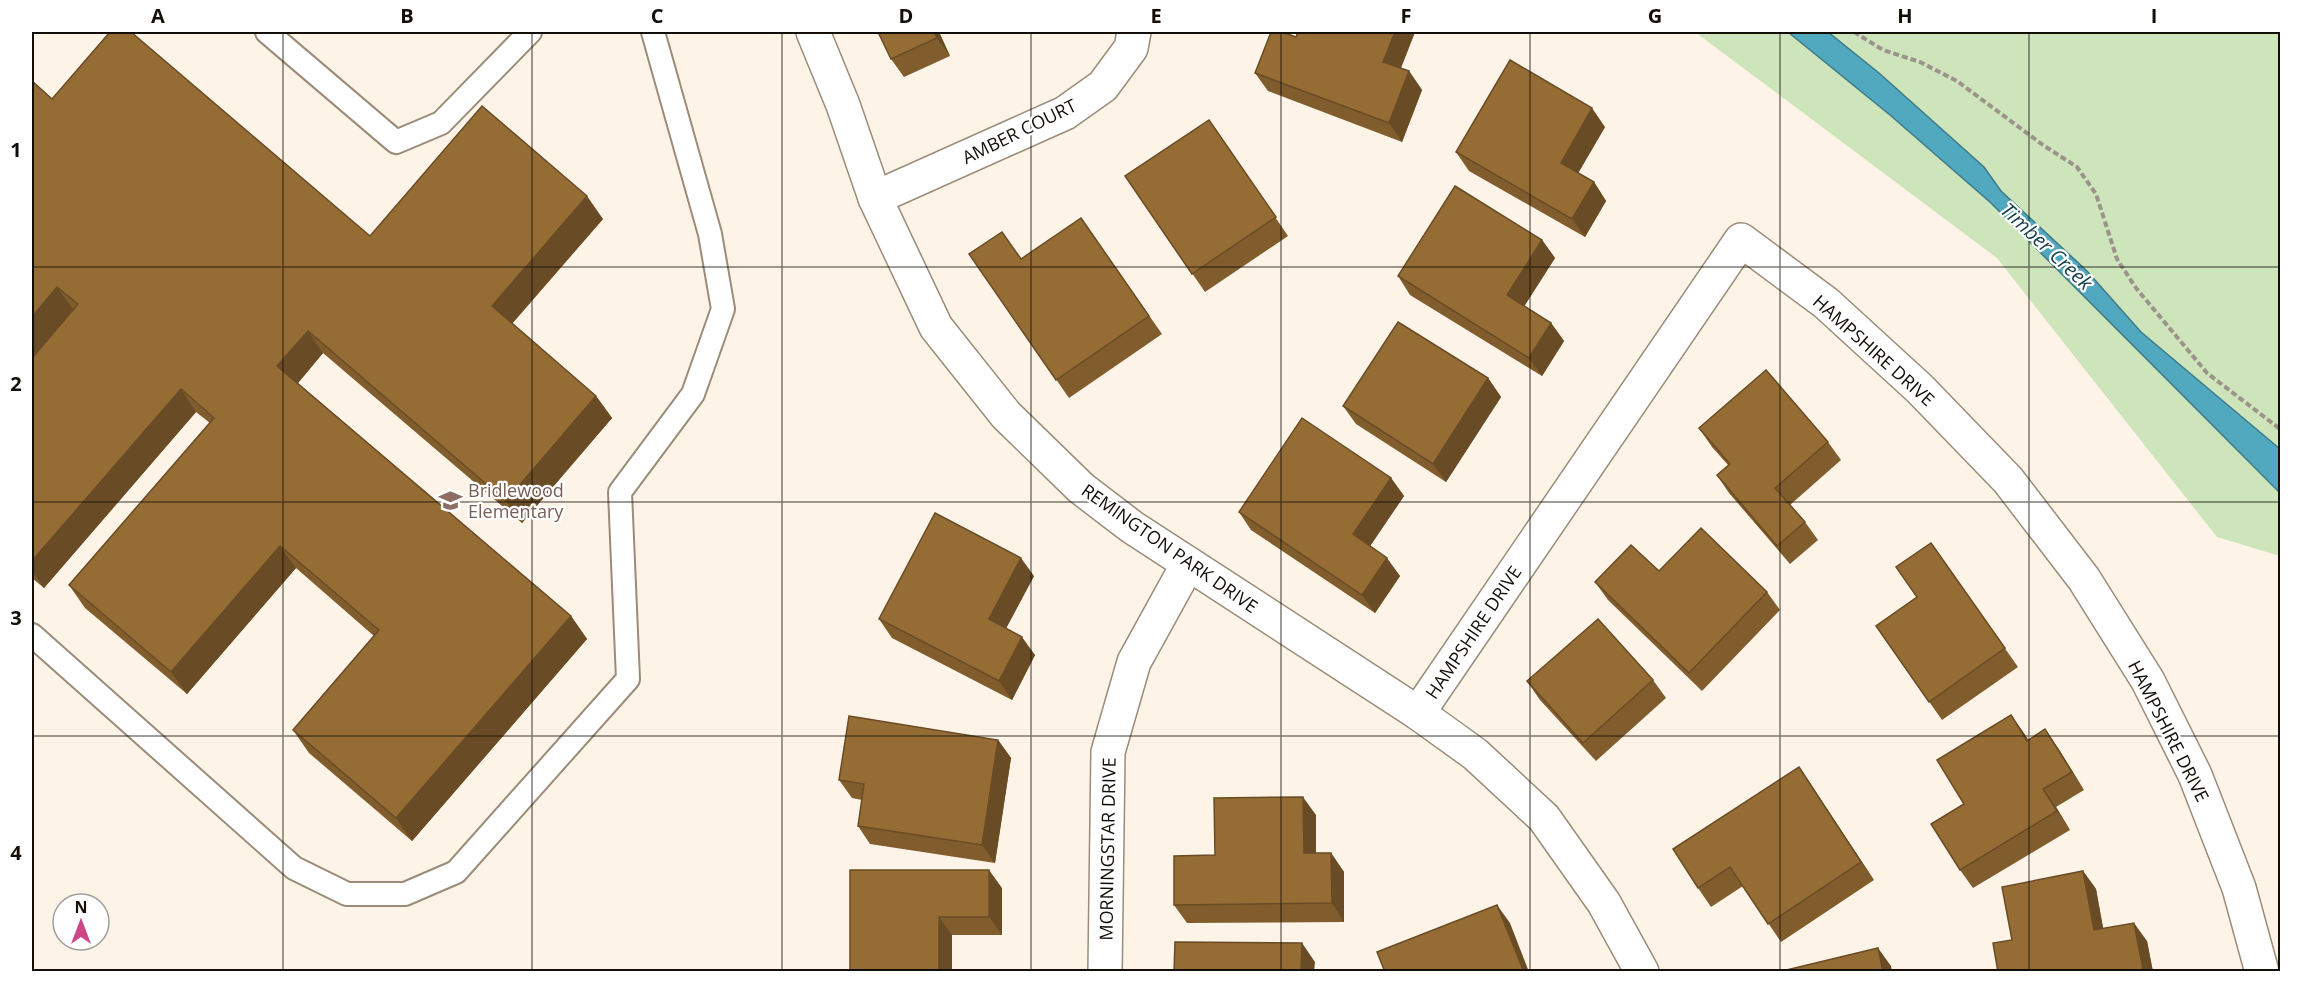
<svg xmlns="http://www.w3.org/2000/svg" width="2312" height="1003" viewBox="0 0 2312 1003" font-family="'Open Sans',sans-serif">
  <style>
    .green { fill: #cee4bb }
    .water { fill: #51a9bf; stroke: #3e7a88; stroke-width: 1.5 }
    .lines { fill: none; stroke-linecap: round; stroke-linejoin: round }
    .lane-casing { stroke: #9b8c79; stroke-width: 26 }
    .street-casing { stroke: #9b8c79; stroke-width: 36 }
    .path { stroke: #9c948a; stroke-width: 4; stroke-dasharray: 6 3; stroke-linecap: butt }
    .lane { stroke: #fff; stroke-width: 22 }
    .street { stroke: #fff; stroke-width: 33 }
    .wall { fill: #815d2e }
    .shaded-wall { fill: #694c25 }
    .building { fill: #966c35; stroke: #694c25; stroke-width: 1.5 }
    .grid { fill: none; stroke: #130e07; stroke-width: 1.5; stroke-opacity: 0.55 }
    .labels { text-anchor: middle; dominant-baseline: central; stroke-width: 4.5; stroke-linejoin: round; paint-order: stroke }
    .street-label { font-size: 18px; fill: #130e07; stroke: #fff }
    .education-label { font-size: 18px; fill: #785e54; stroke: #fff; text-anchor: start }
    .water-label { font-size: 20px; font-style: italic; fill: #19414b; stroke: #fff }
    .neatline { fill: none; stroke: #130e07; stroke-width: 2 }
    .grid-label { font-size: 20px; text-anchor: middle; font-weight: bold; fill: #130e07 }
  </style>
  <rect width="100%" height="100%" fill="#fdf3e7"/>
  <path class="green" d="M1695 32H2280V556L2217 537 1997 258Z"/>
  <path class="water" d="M1788 32H1828L1879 73 1984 167 2001 191 2087 271 2141 332 2280 449V493L1991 203 1890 115Z"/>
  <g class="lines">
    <defs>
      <g id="lane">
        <path d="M267 32 396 142 441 123 530 32"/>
        <path d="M32 635 294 868 347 894H405L456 872 628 679 620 492 693 394 723 309 710 234 653 32"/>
      </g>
      <g id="street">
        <path d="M813 32 843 105 875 198 936 327 1006 415 1081 488 1132 527 1418 713 1475 754 1544 818 1604 903 1642 972"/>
        <path d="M875 198 1065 113 1103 86 1131 48 1134 32"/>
        <path d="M1418 713 1741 240 1826 303 1920 389 2008 480 2084 579 2148 681 2195 775 2239 888 2262 972"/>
        <path d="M1105 972 1108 752 1134 662 1188 564"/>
      </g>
    </defs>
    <use href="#lane" class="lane-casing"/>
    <use href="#street" class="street-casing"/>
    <path class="path" d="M1854 32 1883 50 1920 62 1957 81 2043 145 2077 167 2096 194 2117 259 2136 288 2207 373 2280 429"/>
    <use href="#lane" class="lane"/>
    <use href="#street" class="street"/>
  </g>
  <g class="wall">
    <path d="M939 32 950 56 904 77 891 59Z"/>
    <path d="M1298 32H1415L1401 68 1409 71 1422 90 1402 142 1268 91 1255 73 1296 37Z"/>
    <path d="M52 99 370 236 603 219 512 324 596 396 612 418 522 523 323 353 298 383 571 616 587 639 412 841 309 753 293 730 374 636 296 568 187 694 85 608 69 585 210 423 196 412 44 588 32 578V358Z"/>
    <path d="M1209 120 1288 236 1205 292 1125 176Z"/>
    <path d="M1605 127 1578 173 1594 182 1606 201 1585 237 1469 171 1456 152Z"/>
    <path d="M1081 218 1162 334 1069 398 969 254 1021 259Z"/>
    <path d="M1542 240 1555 258 1524 306 1551 323 1564 341 1542 376 1410 295 1398 276Z"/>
    <path d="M1488 378 1501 397 1446 482 1356 424 1343 406Z"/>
    <path d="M1699 428 1828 442 1841 460 1790 505 1805 522 1818 540 1790 564 1729 493 1717 475 1728 465 1712 447Z"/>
    <path d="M1391 478 1404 496 1370 546 1400 576 1375 613 1251 530 1239 512Z"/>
    <path d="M1931 543 2018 667 1942 720 1876 626 1917 597Z"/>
    <path d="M1659 571 1767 592 1780 610 1702 691 1608 600 1595 582Z"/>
    <path d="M1034 576 1006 628 1035 655 1012 700 892 638 879 619Z"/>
    <path d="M1653 680 1666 698 1596 761 1540 700 1527 681Z"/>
    <path d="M2011 715 2028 740 2058 748 2084 790 2056 807 2070 830 1973 888 1960 870 1964 804Z"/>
    <path d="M998 740 1011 758 995 863 870 844 858 826 862 800 852 798 839 780Z"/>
    <path d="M1799 767 1874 880 1781 942 1743 886 1711 907 1698 888Z"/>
    <path d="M1316 815V853H1331L1344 872V922L1187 923 1174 905 1215 855Z"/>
    <path d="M850 870 1002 888V935H952V972Z"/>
    <path d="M2083 871 2096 889 2103 929 2147 941 2153 972H1998L2012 940Z"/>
  </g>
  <g class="shaded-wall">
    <path d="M934 32H939L950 56 937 38Z"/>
    <path d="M1395 32H1415L1396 80 1383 62Z"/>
    <path d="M1409 71 1422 90 1402 142 1389 123Z"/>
    <path d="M1592 108 1605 127 1573 182 1561 163Z"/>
    <path d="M1594 182 1606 201 1585 237 1572 219Z"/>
    <path d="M587 196 603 219 507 329 492 306Z"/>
    <path d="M1542 240 1555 258 1520 313 1507 295Z"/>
    <path d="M57 287 73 309 32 358V317Z"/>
    <path d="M1551 323 1564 341 1542 376 1529 358Z"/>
    <path d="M308 331 323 353 293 389 277 366Z"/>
    <path d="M1488 378 1501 397 1446 482 1433 464Z"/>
    <path d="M181 389 196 412 44 588 32 571V561Z"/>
    <path d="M596 396 612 418 522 523 506 501Z"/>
    <path d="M1391 478 1404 496 1366 552 1353 534Z"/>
    <path d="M280 546 296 568 187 694 171 672Z"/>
    <path d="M1021 558 1034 576 1001 638 989 619Z"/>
    <path d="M1387 558 1400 576 1375 613 1362 595Z"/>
    <path d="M571 616 587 639 412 841 396 818Z"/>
    <path d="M1022 637 1035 655 1012 700 999 681Z"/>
    <path d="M2011 715 2024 733 2040 759 2027 741Z"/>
    <path d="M2045 729 2058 748 2084 790 2072 772Z"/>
    <path d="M998 740 1011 758 995 863 982 845Z"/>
    <path d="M1799 767 1811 785 1874 880 1861 862Z"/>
    <path d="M2043 789 2056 807 2070 830 2057 811Z"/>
    <path d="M1303 797 1316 815V872L1304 853Z"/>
    <path d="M1331 853 1344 872V922L1332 903Z"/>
    <path d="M989 870 1002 888V935L989 917Z"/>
    <path d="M2083 871 2096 889 2107 949 2094 930Z"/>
    <path d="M1497 905 1510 923 1529 972H1524Z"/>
    <path d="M939 917 952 935V972H939Z"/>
    <path d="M2134 923 2147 941 2153 972H2145L2143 969Z"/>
    <path d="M1302 943 1315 962 1314 972H1301Z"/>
    <path d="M1878 948 1891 966 1892 972H1883Z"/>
  </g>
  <g class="building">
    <path d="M110 32H131L370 236 482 106 587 196 492 306 596 396 506 501 308 331 277 366 571 616 396 818 293 730 379 630 280 546 171 672 69 585 214 418 181 389 32 561V358L78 304 57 287 32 317V81L52 99Z"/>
    <path d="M878 32H934L937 38 891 59Z"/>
    <path d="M1271 32H1282L1296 37 1298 32H1395L1383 62 1409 71 1389 123 1255 73Z"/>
    <path d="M1510 60 1592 108 1561 163 1594 182 1572 219 1456 152Z"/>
    <path d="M1209 120 1276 217 1192 274 1125 176Z"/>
    <path d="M1455 186 1542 240 1507 295 1551 323 1529 358 1398 276Z"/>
    <path d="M1081 218 1149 316 1056 380 969 254 1002 232 1021 259Z"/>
    <path d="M1398 322 1488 378 1433 464 1343 406Z"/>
    <path d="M1766 370 1828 442 1775 488 1805 522 1777 546 1717 475 1730 464 1699 428Z"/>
    <path d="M1302 418 1391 478 1353 534 1387 558 1362 595 1239 512Z"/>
    <path d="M935 513 1021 558 989 619 1022 637 999 681 879 619Z"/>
    <path d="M1701 528 1767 592 1689 673 1595 582 1631 545 1659 571Z"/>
    <path d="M1931 543 2005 648 1929 702 1876 626 1917 597 1896 567Z"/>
    <path d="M1598 619 1653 680 1583 743 1527 681Z"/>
    <path d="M2011 715 2027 741 2045 729 2072 772 2043 789 2057 811 1960 870 1931 824 1964 804 1937 760Z"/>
    <path d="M849 716 998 740 982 845 858 826 864 784 839 780Z"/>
    <path d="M1799 767 1861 862 1768 924 1730 867 1698 888 1673 849Z"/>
    <path d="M1303 797 1304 853H1331L1332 903 1174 905V856L1215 855 1214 798Z"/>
    <path d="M850 870H989V917H939V972H850Z"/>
    <path d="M2083 871 2094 930 2134 923 2143 969 2130 972H1998L1993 943 2012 940 2002 887Z"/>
    <path d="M1497 905 1524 972H1385L1377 952Z"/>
    <path d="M1175 942 1302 943 1301 972H1174Z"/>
    <path d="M1878 948 1883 972H1778Z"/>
  </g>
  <path class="grid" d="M283 32V972M532 32V972M782 32V972M1031 32V972M1281 32V972M1530 32V972M1780 32V972M2029 32V972M32 267H2280M32 502H2280M32 736H2280"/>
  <defs>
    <symbol id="school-bare" viewBox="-9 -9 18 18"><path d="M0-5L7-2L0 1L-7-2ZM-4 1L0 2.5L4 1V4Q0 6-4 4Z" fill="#8d6e63" stroke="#fff" stroke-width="2.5" paint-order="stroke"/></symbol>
  </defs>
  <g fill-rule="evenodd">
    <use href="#school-bare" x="434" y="484" width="33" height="33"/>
  </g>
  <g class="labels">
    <g class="street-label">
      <text transform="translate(1019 131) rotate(-26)">AMBER COURT</text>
      <text transform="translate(1874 350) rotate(42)">HAMPSHIRE DRIVE</text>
      <text transform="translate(1170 548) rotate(35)">REMINGTON PARK DRIVE</text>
      <text transform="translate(1473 632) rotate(-56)">HAMPSHIRE DRIVE</text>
      <text transform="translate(2169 731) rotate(63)">HAMPSHIRE DRIVE</text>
      <text transform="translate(1107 849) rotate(-89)">MORNINGSTAR DRIVE</text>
    </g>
    <g class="education-label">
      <text x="468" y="490">Bridlewood<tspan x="468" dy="21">Elementary</tspan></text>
    </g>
    <g class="water-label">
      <text transform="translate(2047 246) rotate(43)">Timber Creek</text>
    </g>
  </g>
  <rect width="2312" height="1003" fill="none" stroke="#ffffff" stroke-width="66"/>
  <g transform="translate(81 922)"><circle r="28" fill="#ffffff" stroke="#a19f9c" stroke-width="1.5"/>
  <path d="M0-4.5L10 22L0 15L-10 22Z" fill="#cd4686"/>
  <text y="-9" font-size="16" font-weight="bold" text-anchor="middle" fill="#130e07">N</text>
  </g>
  <rect x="33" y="33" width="2246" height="937" class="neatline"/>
  <g class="grid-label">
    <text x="158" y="23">A</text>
    <text x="407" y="23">B</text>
    <text x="657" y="23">C</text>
    <text x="906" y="23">D</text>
    <text x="1156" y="23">E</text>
    <text x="1406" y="23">F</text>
    <text x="1655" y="23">G</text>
    <text x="1905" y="23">H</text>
    <text x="2154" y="23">I</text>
    <text x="16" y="157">1</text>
    <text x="16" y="391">2</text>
    <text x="16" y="625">3</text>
    <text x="16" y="860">4</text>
  </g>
</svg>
